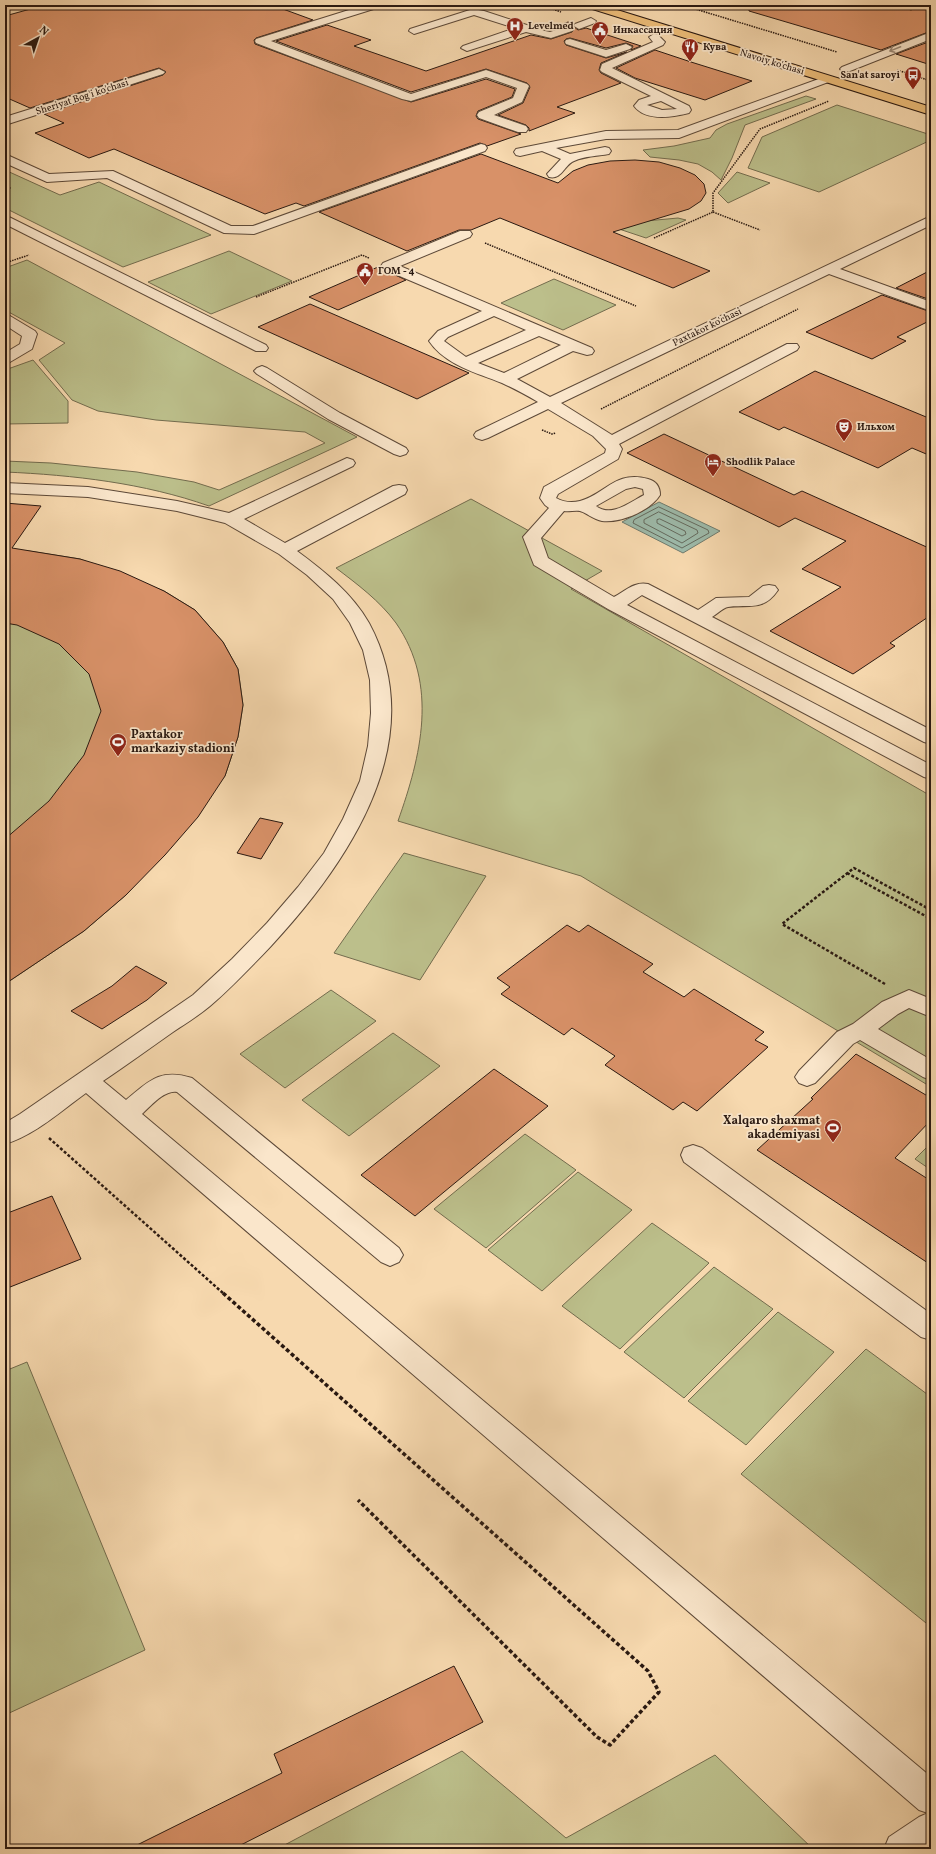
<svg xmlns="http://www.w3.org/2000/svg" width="936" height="1854" viewBox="0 0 936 1854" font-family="Vollkorn,serif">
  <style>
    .green { fill: #bcbf8b; stroke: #736c4e }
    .water { fill: #9dbaaa; stroke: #6f7a6d }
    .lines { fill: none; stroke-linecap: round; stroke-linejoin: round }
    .shore { stroke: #646a5e; stroke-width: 1 }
    .building { fill: #d89168; stroke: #2a1911 }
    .minor-casing { stroke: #5d4938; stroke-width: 2 }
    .major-casing { stroke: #2a1911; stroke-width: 2 }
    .path-far2 { stroke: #2a1911; stroke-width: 1.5; stroke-dasharray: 1.5 1; stroke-linecap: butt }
    .path-far1 { stroke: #2a1911; stroke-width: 2.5; stroke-dasharray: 3 2; stroke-linecap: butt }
    .path { stroke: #2a1911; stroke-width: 3.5; stroke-dasharray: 4 2.5; stroke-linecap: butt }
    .minor { fill: #fae6cb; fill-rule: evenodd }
    .major { fill: #ecbc78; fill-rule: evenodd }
    .oneway { stroke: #9c8a77 }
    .labels { text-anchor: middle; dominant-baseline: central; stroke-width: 3.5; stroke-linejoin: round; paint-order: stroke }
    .far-poi-label { font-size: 10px; font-weight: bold; fill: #2a1911; stroke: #fae6cb; text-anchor: start }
    .far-street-label { font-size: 10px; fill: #2a1911; stroke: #fae6cb }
    .poi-label { font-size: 12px; font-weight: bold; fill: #2a1911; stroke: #fae6cb; text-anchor: start }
  </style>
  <rect width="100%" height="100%" fill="#f7d9af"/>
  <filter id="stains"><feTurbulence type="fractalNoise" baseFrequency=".005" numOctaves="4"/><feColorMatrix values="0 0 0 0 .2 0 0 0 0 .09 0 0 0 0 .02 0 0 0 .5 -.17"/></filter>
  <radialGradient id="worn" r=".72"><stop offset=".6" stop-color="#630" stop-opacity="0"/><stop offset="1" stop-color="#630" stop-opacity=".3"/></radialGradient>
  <g class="green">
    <path d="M806 96 816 99 745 125 732 158 721 180 712 172 698 164 679 160 650 157 643 150 674 146 710 138 716 130 727 124Z"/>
    <path d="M837 105 931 135V140L819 192 748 168 762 137Z"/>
    <path d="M5 170 60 195 99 182 211 235 123 267 5 208V190L11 188 5 185Z"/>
    <path d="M737 172 770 183 728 203 718 193Z"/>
    <path d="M678 218 686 220 646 238 595 221 635 222Z"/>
    <path d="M229 251 292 281 211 314 148 282Z"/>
    <path d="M27 260 357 437 209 506C144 483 73 475 5 472V461L51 463 137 472 194 482 219 490 325 443 305 432 156 420 98 411 72 400 39 360 65 343 5 310V268Z"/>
    <path d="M554 279 616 305 563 330 501 303Z"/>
    <path d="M33 360 68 401V423L5 424V370Z"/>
    <path d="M471 499 602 571 571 589 931 796V1087L581 876 398 821C421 756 439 685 396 623 380 601 357 584 336 568Z"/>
    <path d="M5 550 29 551 80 559 164 591 195 610 223 642 238 669 243 705 238 737 225 776 126 895 84 931 5 984Z"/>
    <path d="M404 853 486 876 420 980 334 953Z"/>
    <path d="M331 990 376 1021 285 1088 240 1054Z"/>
    <path d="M393 1033 440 1066 349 1136 302 1100Z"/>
    <path d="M525 1134 576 1170 486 1248 434 1209Z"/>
    <path d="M931 1143V1170L915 1159Z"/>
    <path d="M578 1172 632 1210 542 1291 488 1250Z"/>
    <path d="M652 1223 709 1263 620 1349 562 1306Z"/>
    <path d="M714 1267 773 1309 684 1398 624 1352Z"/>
    <path d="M778 1312 834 1352 746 1445 688 1401Z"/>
    <path d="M866 1349 931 1397V1627L741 1474Z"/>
    <path d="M27 1362 145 1650 5 1715V1371Z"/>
    <path d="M462 1751 566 1838 715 1755 813 1849H277Z"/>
  </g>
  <path class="water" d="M659 502 720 531 683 553 622 522Z"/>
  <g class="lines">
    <g class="shore">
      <path d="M659 507 708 530 709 533 682 548 633 523 634 520Z"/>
      <path d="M659 512 697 530 698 533 682 543 644 523V520Z"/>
      <path d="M660 519 685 531 686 534 682 536 657 523V520Z"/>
    </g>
  </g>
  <g class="building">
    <path d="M45 5H272L313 20 256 38 254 40 255 44 411 102 486 79 515 89 512 97 478 111 476 116 478 119 521 134 487 146 480 143 304 206 296 203 265 214 114 149 89 158 35 133 64 123 44 114 163 75 166 72 159 68 30 108 5 97V16Z"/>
    <path d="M749 5H895L911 10 923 5H931V31L881 50 749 11Z"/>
    <path d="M568 22 573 24V26L578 30 586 28 641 46 631 50 633 46 626 43 606 48 570 38 566 39 564 41 566 45 606 58 627 52 601 63 599 70 601 73 621 83 557 107 575 113 529 131V128L526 125 498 115 523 103 530 87 527 83 486 69 411 92 276 41 327 25 371 40 354 46 426 71 531 35 551 39 572 32 574 29 568 25 550 30H546Z"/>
    <path d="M931 41V65L896 54Z"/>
    <path d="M655 50 691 62 752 81 705 100 635 78 616 68Z"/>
    <path d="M481 154 558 183 573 171 588 165 610 161 635 160 659 162 680 168 695 175 704 184 706 193 701 201 689 209 613 232 710 271 673 288 500 218 471 230H459L407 251 319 212Z"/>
    <path d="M378 267 406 280 338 310 309 297Z"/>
    <path d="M931 270V300L896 288Z"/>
    <path d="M882 295 931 312V320L897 337 906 341 872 359 806 332Z"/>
    <path d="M310 304 469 373 417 399 258 327Z"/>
    <path d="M815 371 931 419V456L912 448 878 468 784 427 779 430 739 412Z"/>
    <path d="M664 434 794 495 802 491 931 549V615L890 643 895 646 853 674 770 631 841 587 802 569 846 541 795 518 779 527 627 453Z"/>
    <path d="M5 503 41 506 12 548 80 559 120 571 164 591 195 610 223 642 238 669 243 705 238 737 225 776 198 817 165 855 126 895 84 931 5 984V839L49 801 84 755 101 711 89 674 59 644 17 625 5 623Z"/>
    <path d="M260 818 283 823 261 859 237 853Z"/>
    <path d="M567 925 579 932 588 925 653 964 643 972 684 997 694 989 764 1032 755 1040 768 1047 697 1111 683 1102 673 1110 605 1065 615 1056 572 1028 564 1035 501 994 510 987 497 978Z"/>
    <path d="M136 966 167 983 147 1000 102 1029 71 1011 112 986Z"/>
    <path d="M856 1054 931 1098V1120L895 1158 931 1181V1265L757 1150 813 1099 811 1098Z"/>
    <path d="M494 1069 548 1106 415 1216 361 1175Z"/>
    <path d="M52 1196 81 1259 5 1289V1214Z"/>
    <path d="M454 1666 483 1722 233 1849H129L282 1773 274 1754Z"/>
  </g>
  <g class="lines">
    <defs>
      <g id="minor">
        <path d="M365 5H381L380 7 271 41 411 94 486 70 527 84 529 86 522 102 494 115 526 126 528 129 526 132H518L479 118 477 115 479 112 513 98 517 88 486 77 411 101 402 99 256 43 255 41 256 39Z"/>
        <path d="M473 9 484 11 545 31 550 32 568 26 573 29 572 31 551 38 526 32 467 51 461 48 463 46 515 28 474 15 414 34 409 31 410 29Z"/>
        <path d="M591 18 596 21 595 23 579 29 574 26 575 24Z"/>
        <path d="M931 32V39L850 71H842L840 69 842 67Z"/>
        <path d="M654 34 658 35 665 42 663 45 612 68 689 106 691 110 689 113C673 117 646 122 634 106L639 100 651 96 602 72 600 70 602 64 653 42 649 37ZM661 101 677 109 662 110 647 105Z"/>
        <path d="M570 39 606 50 626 44 632 47 630 49 606 57 566 44 565 42 566 40Z"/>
        <path d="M159 69 165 72 163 74 5 125V117Z"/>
        <path d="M827 76 833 79 831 81 679 138 606 139 556 148 570 154 605 147 609 148 611 151 609 154C598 156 585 156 574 161 564 165 562 180 549 177L547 174 561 159 542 151 520 156 516 155 514 152 516 149 606 131 678 130Z"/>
        <path d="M481 144 485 145 487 148 485 151 254 234 224 233 107 178 47 182 5 163V154L49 174 113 171 231 226H253Z"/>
        <path d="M5 215 266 345 268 348 266 351H256L5 224Z"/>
        <path d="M931 216V225L840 269 931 302V311L829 274 561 403 612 435 787 344H797L799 347 797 350 619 444 622 449 618 459 558 494 556 498C563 502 572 503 580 501 606 494 615 470 648 479 656 481 660 487 660 495 650 511 621 523 602 521 593 519 585 512 580 511 575 510 569 512 564 511L541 538 548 558 614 597C625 591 635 581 648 584L698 610 716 598 749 597 763 586 769 585 775 586 778 590C763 612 749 604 728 607 723 608 717 614 712 617L931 730V744L924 742 642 595 627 605 931 765V779L924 777 608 609 534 565 523 537 549 508 545 505 540 498 544 487 605 453 606 449 593 436 548 409 488 438 482 440 476 438 474 435 476 432 538 402C526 395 515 389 502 383 477 373 445 365 429 341L438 331 482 311 383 269 381 266 383 263 460 231H470L472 234 470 237 400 266 592 348 594 351 592 354 587 355 573 351 517 379 550 397ZM494 316 526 330 466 357 444 341 448 337ZM539 336 561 345 504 373 478 363ZM635 487 643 489 644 495C630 502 611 518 596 506L626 489Z"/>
        <path d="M5 315 10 316 35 331 37 334 32 349 10 362 5 363V353L20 344 22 336 5 325Z"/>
        <path d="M262 366 267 368 340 413 406 448 408 451 406 454 400 456 394 454 328 419 257 374 254 371 257 368Z"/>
        <path d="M347 458 353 460 355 463 353 466 244 519 285 543 393 486 399 485 405 486 407 490 405 494 297 551C324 571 352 593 369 623 432 740 349 862 271 946 251 967 231 988 210 1006 198 1016 185 1024 173 1032 150 1048 127 1065 103 1081L126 1100C149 1081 160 1068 192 1078L399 1248 403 1255 399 1262 390 1266 381 1262 177 1092C164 1090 151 1106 142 1114L931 1777 930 1849H884L889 1837 919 1817 928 1813 919 1810 86 1093C61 1111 35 1135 5 1144V1123L20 1114 193 995 232 959 267 923 298 887 324 853 343 819 360 781 368 746 371 713 370 680 363 650 350 623 333 599 307 575 279 554 225 523 177 511 88 497 5 493V483L88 487 177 501 229 513Z"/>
        <path d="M909 990 931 999V1017L909 1008 898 1014 878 1029 931 1060V1080L923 1077 860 1040 853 1044 815 1083 807 1086 799 1083 795 1077 799 1071 837 1032 853 1024 882 1002Z"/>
        <path d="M693 1145 702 1148 931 1314V1340L921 1337 684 1162 681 1155 684 1148Z"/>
      </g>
      <path id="major" d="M585 5H601L931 107V115L586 7Z"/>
    </defs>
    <use href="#minor" class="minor-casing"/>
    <use href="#major" class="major-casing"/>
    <g class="path-far2">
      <path d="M541 5 561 12"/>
      <path d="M682 5 837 52"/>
      <path d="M897 70 931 81"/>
      <path d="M713 212 760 230"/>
      <path d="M654 238 713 212V193L760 129 829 101"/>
      <path d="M485 243 636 306"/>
      <path d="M5 263 29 255"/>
      <path d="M256 297 362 255 369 258"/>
      <path d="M601 409 798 309"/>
      <path d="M542 430 552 434 556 433"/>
    </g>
    <g class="path-far1">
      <path d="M847 873 931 919"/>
      <path d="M885 984 782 924 854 868 931 910"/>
      <path d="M49 1138 224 1294"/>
    </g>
    <path class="path" d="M223 1293 648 1671 659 1692 610 1745 597 1737 358 1500"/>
    <use href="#minor" class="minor"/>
    <use href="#major" class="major"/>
  </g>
  <defs><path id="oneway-shaft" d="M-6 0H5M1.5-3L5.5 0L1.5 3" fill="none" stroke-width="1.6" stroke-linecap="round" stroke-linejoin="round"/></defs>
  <use class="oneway" href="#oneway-shaft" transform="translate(895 49) rotate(158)"/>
  <defs>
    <symbol id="hospital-pin" viewBox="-11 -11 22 30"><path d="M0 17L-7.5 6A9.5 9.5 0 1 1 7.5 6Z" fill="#8f2418" stroke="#fae6cb"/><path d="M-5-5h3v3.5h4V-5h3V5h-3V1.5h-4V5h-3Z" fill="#fff"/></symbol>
    <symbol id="civic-pin" viewBox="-11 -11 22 30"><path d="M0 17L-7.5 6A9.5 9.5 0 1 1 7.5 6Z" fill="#8f2418" stroke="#fae6cb"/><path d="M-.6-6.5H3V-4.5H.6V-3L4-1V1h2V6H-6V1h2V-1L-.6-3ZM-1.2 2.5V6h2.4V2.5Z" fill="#fff"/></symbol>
    <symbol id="restaurant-pin" viewBox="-11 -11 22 30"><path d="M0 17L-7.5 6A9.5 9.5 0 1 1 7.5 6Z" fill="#8f2418" stroke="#fae6cb"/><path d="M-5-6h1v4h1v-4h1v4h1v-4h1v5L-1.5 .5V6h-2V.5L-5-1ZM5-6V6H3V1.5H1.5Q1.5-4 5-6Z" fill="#fff"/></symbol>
    <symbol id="bus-pin" viewBox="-11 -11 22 30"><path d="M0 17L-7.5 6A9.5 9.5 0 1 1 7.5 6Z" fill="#8f2418" stroke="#fae6cb"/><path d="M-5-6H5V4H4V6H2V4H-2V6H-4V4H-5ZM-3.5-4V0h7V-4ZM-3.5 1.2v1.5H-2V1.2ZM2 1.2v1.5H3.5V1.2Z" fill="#fff"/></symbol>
    <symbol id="theatre-pin" viewBox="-11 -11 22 30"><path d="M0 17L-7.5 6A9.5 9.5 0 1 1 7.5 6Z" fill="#8f2418" stroke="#fae6cb"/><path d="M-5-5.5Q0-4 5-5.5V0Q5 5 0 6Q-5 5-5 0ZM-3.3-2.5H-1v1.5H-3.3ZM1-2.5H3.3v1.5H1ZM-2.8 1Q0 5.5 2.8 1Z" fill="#fff"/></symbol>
    <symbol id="hotel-pin" viewBox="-11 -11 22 30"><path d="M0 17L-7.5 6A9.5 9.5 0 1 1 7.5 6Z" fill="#8f2418" stroke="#fae6cb"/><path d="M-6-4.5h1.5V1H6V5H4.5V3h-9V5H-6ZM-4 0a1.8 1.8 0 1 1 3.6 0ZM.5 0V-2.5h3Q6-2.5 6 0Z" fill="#fff"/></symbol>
    <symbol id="stadium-pin" viewBox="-11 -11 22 30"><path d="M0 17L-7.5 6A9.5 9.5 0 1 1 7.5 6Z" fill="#8f2418" stroke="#fae6cb"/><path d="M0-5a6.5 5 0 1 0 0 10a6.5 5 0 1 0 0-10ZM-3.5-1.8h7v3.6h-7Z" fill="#fff"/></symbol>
  </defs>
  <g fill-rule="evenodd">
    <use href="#hospital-pin" x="505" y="16" width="20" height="27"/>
    <use href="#civic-pin" x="590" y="20" width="20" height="27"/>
    <use href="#restaurant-pin" x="680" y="37" width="20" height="27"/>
    <use href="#bus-pin" x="903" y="65" width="20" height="27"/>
    <use href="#civic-pin" x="355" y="261" width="20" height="27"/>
    <use href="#theatre-pin" x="834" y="417" width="20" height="27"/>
    <use href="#hotel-pin" x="703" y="452" width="20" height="27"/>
    <use href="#stadium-pin" x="108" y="732" width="20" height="27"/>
    <use href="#stadium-pin" x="823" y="1118" width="20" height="27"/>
  </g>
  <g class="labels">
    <g class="far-poi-label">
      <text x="528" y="26">Levelmed</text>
      <text x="613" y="30">Инкасcация</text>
      <text x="703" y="47">Кува</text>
      <text x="900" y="75" text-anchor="end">San'at saroyi</text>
      <text x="378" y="271">ГОМ - 4</text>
      <text x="857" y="427">Ильхом</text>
      <text x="726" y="462">Shodlik Palace</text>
    </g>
    <g class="far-street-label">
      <text transform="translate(772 62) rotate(17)">Navoiy ko'chasi</text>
      <text transform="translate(82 97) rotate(-18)">Sheriyat Bog'i ko'chasi</text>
      <text transform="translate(707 327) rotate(-26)">Paxtakor ko'chasi</text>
    </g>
    <g class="poi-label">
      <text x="131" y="735">Paxtakor<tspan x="131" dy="14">markaziy stadioni</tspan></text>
      <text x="820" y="1121" text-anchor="end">Xalqaro shaxmat<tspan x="820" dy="14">akademiyasi</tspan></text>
    </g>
  </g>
  <rect width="936" height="1854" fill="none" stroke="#f7d9af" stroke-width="20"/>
  <rect x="6" y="6" width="924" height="1842" fill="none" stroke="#2a1911" stroke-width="2"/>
  <rect x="10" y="10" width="916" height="1834" fill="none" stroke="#2a1911"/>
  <g transform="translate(38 38) rotate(40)" stroke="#fae6cb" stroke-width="3" paint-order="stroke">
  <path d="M0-3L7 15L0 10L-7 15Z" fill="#2a1911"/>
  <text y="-6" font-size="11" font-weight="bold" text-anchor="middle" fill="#2a1911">N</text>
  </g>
  <rect width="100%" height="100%" filter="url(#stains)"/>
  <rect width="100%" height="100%" fill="url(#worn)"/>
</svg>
